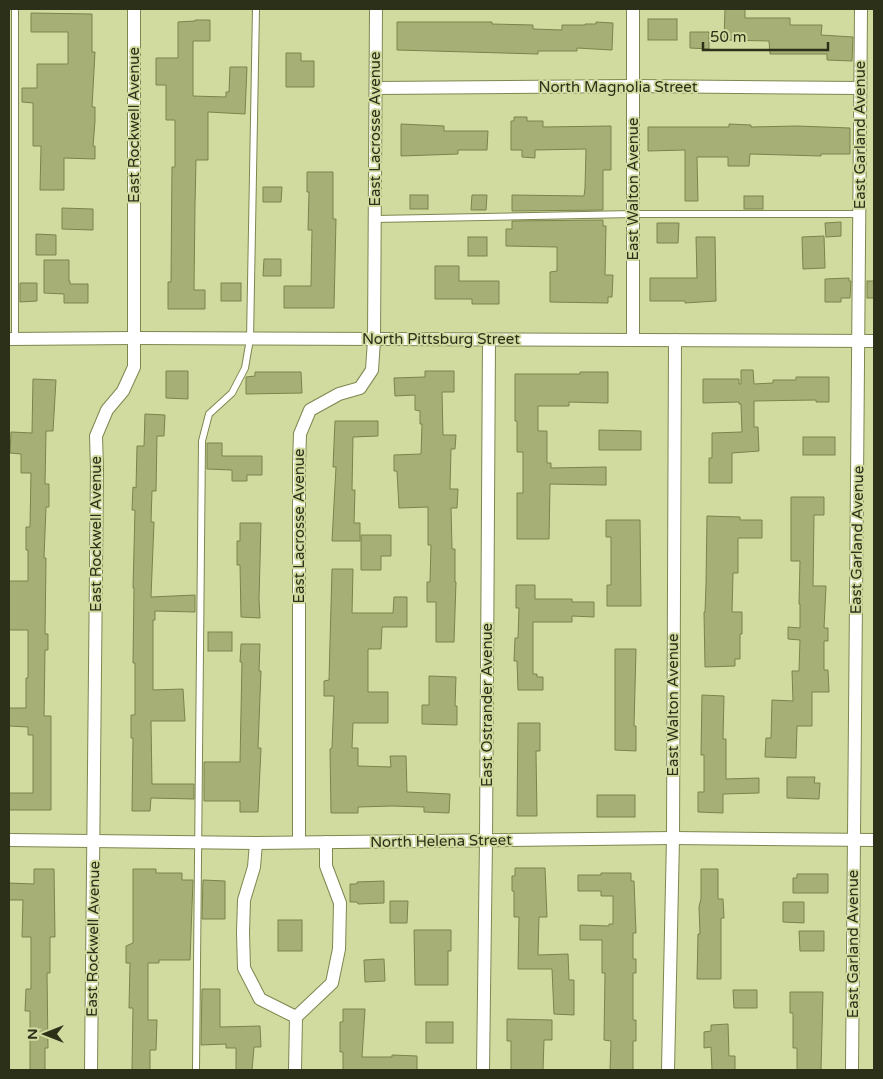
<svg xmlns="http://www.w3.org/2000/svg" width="883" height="1079" viewBox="0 0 883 1079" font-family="'Varela Round',sans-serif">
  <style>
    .building { fill: #a6b076; stroke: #7a834c }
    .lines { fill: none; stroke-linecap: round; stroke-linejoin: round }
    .service-casing { stroke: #7e874f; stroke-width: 8 }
    .minor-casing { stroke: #7e874f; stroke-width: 14 }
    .service { stroke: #fff; stroke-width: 6 }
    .minor { stroke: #fff; stroke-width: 12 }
    .labels { text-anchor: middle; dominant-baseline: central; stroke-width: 4; stroke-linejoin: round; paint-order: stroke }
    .street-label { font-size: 15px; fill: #2c3019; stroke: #d1dba0 }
  </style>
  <rect width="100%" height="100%" fill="#d1dba0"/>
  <g class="building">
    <path d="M725 9H745V18H790V25H822L821 35 853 37 852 61 827 60V54H770L769 41 724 40Z"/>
    <path d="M31 13 92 14V52H95L92 107H95V121L93 146H95V159L64 158V190H40L41 146H33V103L22 102V88H37V64H68V32H31Z"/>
    <rect x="648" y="19" width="29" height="21"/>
    <path d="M195 20H210V41H193V96L226 97V92H229L230 67H247L245 114 208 112V160H196L195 204 194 290H205V309H168V282H171L172 167H175V120H166V85H156V58H178V22L195 21Z"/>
    <path d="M397 22H492V24L533 25V29L562 30V25H585V24H596V22L613 23 612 50 577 48V51H538V54L397 50Z"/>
    <path d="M690 32H709V49L690 48Z"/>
    <path d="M286 53H301V61H314V87H286Z"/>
    <path d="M514 117H527V121H543V127L611 126V170H603V210L512 211V195L584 196 585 188 586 149 535 150V158L522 157V150H511V121H514Z"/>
    <path d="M401 124 444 126V131H488L487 150H458V154L401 156Z"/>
    <path d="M729 124 751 125V127L797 126 850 128V154H821V156L750 154 749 166H728V157H697L698 201H685V150L648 151V127H729Z"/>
    <path d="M307 172H333V219H336L334 308H284V286H311L312 230H308L309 192H307Z"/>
    <path d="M263 187H282L281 202H263Z"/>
    <rect x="410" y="195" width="18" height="14"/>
    <path d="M472 195H487L486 210H471Z"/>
    <rect x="744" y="196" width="19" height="13"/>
    <path d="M62 208 93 209V230L62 229Z"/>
    <path d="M603 220V226H606L605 275H613L612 297H608V303L550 302V272L557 271V247L506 246V229H512V221Z"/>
    <path d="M841 222V236L826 237 825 223Z"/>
    <path d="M657 223H679L678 243H657Z"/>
    <path d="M36 234 56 235V255H36Z"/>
    <path d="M824 236 825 268 803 269 802 237Z"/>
    <rect x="468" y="237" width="19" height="19"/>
    <path d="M696 237H715L716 301 685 303V301H650V278H697Z"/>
    <path d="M264 259H281V276H263Z"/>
    <path d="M44 260H69V281H70V284H88V303H64V294L44 293Z"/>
    <path d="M435 266H459V281H499V304H472V299H435Z"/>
    <path d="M849 278V281H851L850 298H841V302H825V279Z"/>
    <rect x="867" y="281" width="7" height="17"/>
    <path d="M20 283H37V301L20 302Z"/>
    <rect x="221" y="283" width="20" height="18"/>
    <path d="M741 370H753L754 384 773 383V380H796V377H829V402H816V400L754 401V427H758L759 451 732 453V483H709V458H712V433L742 432 741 404H739V402L703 403V379H739V384H741Z"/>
    <path d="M166 371H188V399L166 398Z"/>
    <path d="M425 371H454V392H442L443 435H456L455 449H451L450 489H458L457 508H451L452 549H455V582H456L454 642H436V602H427V582H430L431 545H428V507L399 508 397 471H394V455L421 454 422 424H420V411L415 410V395L395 396 394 378 425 377Z"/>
    <path d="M255 372H301L302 393 246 394V377L255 376Z"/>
    <path d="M580 372H608V403L569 402V406H538V431H547V463H551V468L606 467V485L550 484 549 539H517V493H523V452H517V421H515V374H580Z"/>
    <path d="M33 379 56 380 53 431H46L45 484H49V507H46L44 558H46L45 634H48V650H45L44 716H51V810H9V793H33V735H28V727L9 726V708H26V678H28V630H9V581H28V550H26V527H30L31 473H21V454L10 453 11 432 32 433Z"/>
    <path d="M145 414 165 415 164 436H157L156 491H152L151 522H154L151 597 195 595V612L155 611V620H153V690L183 689 185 721H151L152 784H194V799L151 798 150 811H132L133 738H131V715H135V663H133L134 588H133L135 510H132L133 487 136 488 137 446H144Z"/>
    <path d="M335 421H378V436L353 437 352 490H355L354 523H360V541H332L336 467H333Z"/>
    <path d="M599 430 641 431V450H599Z"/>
    <rect x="803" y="437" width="32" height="18"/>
    <path d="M207 443H222V456H262V475H247V481H232V470L207 469Z"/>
    <path d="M791 497H824V515H814L813 586H826L824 628H828V641H824V670H828L829 692H812V726H797L796 758 765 757 766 738H771L772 700 793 701 792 671H799L800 640 788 639V627L800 628V604H799L800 561H791Z"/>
    <path d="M707 516 740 517V520H762V538H738V573H733L732 612H742V634H740V659H735V666L705 667 704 612H705L706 585Z"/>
    <path d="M606 520H640L641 606H607V585H611V537H606Z"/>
    <path d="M240 523H261L259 599 260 618 241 617 240 565H237V541H240Z"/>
    <path d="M361 535H391V556H381V570H361Z"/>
    <path d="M332 569H353L352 613H393L394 597H407V627H382L381 649H368V692H388V723H353L352 748H358V766L391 767 390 756H406L407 792 450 794 449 813 424 812V807L392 806 358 807V813H331L330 749 332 748 334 696H324V681L329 680Z"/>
    <path d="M516 585H535V599H572V602H594V617L572 616V622H533V674H537V677H543V690H518L517 661H514L515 638H518L519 608H516Z"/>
    <rect x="208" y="632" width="24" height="19"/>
    <path d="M241 644H260L259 671H261L258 748H261L258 812H240V801H204V762H240L242 662H240Z"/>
    <path d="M615 649H636L634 726H636V751L615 750Z"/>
    <path d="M429 676 456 677 455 706H457V725L422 724V705H429Z"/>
    <path d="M702 695 724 696 723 739H726V779L759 778V793L723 794V813L698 812V792H704V755H701Z"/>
    <path d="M518 723H540V751H536L537 816H517Z"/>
    <path d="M787 777H815L814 783H820L819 799 787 798Z"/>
    <rect x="597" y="795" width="38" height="22"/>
    <path d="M515 868H545L547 917H539L538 955 568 954 569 980H574V1015L554 1014 552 969H518L519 917H514V891H512V876H515Z"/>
    <path d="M34 869H54L55 937H50V973H47L48 1048H45V1070H30V1011H25L26 989H31V937H22L23 900H9V883L34 884Z"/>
    <path d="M133 869H156V873H182V880H193L190 960H159V963H148V1020H157L156 1050H150V1070H132L133 1008H129L130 963H126V946L133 943Z"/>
    <path d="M701 869H718V899H723L724 918H721V979H697L698 934H700L699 907 701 899Z"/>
    <path d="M601 873H631V881H634L636 933H633V959H636V973H633V1020H636V1041H633V1070H610L611 1041 604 1040 605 973H602V940H580V925L609 926V924H613V896H601V891H578V875H601Z"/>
    <path d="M797 874H828V893H793V878H797Z"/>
    <path d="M203 880 225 881V919H202Z"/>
    <path d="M384 881V903L358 904 357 902H350V884H357V882Z"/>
    <path d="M390 901H408L407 923H390Z"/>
    <path d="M783 902H804V923L783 922Z"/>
    <rect x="278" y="920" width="24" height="31"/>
    <path d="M414 930H451V951H448V985H415Z"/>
    <path d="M799 931H824V951H800Z"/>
    <path d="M384 959 385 981 365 982 364 960Z"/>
    <path d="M202 989H220V1027L260 1026 261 1047H254L252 1070H236V1048H226V1044L201 1045Z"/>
    <path d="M733 990H757V1008H734Z"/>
    <path d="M790 992H823L821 1070H797V1048H793V1013H790Z"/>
    <path d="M343 1009H365L362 1057H392V1055L417 1056V1070H343V1052H340V1022H343Z"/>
    <path d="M507 1019 552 1020V1040H544L543 1070H511V1041H507Z"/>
    <rect x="426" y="1022" width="27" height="21"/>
    <path d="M728 1024 729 1056H735V1070H712L711 1047 704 1048V1032L711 1031V1025Z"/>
  </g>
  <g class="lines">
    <defs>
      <g id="service">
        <path d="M15 9V339"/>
        <path d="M375 219 633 214H860"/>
        <path d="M196 1070 202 441 209 414 232 393 245 368 250 339 256 9"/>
      </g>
      <g id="minor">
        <path d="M633 9V340"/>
        <path d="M376 88 633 86 860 88"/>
        <path d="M9 339 134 338 874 341"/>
        <path d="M9 840 256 843 673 838 874 840"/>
        <path d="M299 842V465L300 434 310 410 339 394 360 388 372 370 374 340 376 9"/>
        <path d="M256 843 254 867 244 900 243 933 244 968 260 999 296 1017"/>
        <path d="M91 1070 97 469 96 436 107 410 123 391 134 367V9"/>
        <path d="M295 1070 296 1017 332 983 339 949 340 903 326 866V842"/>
        <path d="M483 1070 486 840 489 340"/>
        <path d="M668 1070 673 838 675 340"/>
        <path d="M852 1070 861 9"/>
      </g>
    </defs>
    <use href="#service" class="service-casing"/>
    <use href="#minor" class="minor-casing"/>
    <use href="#service" class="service"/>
    <use href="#minor" class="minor"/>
  </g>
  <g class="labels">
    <g class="street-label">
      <text x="618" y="87">North Magnolia Street</text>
      <text transform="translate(134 125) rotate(-90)">East Rockwell Avenue</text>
      <text transform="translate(375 129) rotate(-90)">East Lacrosse Avenue</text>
      <text transform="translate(860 135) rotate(-90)">East Garland Avenue</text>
      <text transform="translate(633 189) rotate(-90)">East Walton Avenue</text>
      <text x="441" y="339">North Pittsburg Street</text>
      <text transform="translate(299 526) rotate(-90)">East Lacrosse Avenue</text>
      <text transform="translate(96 534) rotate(-90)">East Rockwell Avenue</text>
      <text transform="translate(857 540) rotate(-89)">East Garland Avenue</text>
      <text transform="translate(487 705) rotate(-90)">East Ostrander Avenue</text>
      <text transform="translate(673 705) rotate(-90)">East Walton Avenue</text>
      <text transform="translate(441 841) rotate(-1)">North Helena Street</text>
      <text transform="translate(93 939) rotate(-89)">East Rockwell Avenue</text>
      <text transform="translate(853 944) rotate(-90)">East Garland Avenue</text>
    </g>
  </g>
  <rect width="883" height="1079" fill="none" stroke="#2c3019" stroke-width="20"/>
  <g transform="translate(45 1034) rotate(270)" stroke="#d1dba0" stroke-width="4" paint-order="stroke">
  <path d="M0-4L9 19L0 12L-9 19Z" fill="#2c3019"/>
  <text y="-8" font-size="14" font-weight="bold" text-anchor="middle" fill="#2c3019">N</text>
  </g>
  <path d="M703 42v8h125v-8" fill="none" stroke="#2c3019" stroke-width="2.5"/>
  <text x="710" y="42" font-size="15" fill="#2c3019" stroke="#d1dba0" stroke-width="4" paint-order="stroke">50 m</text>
</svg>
